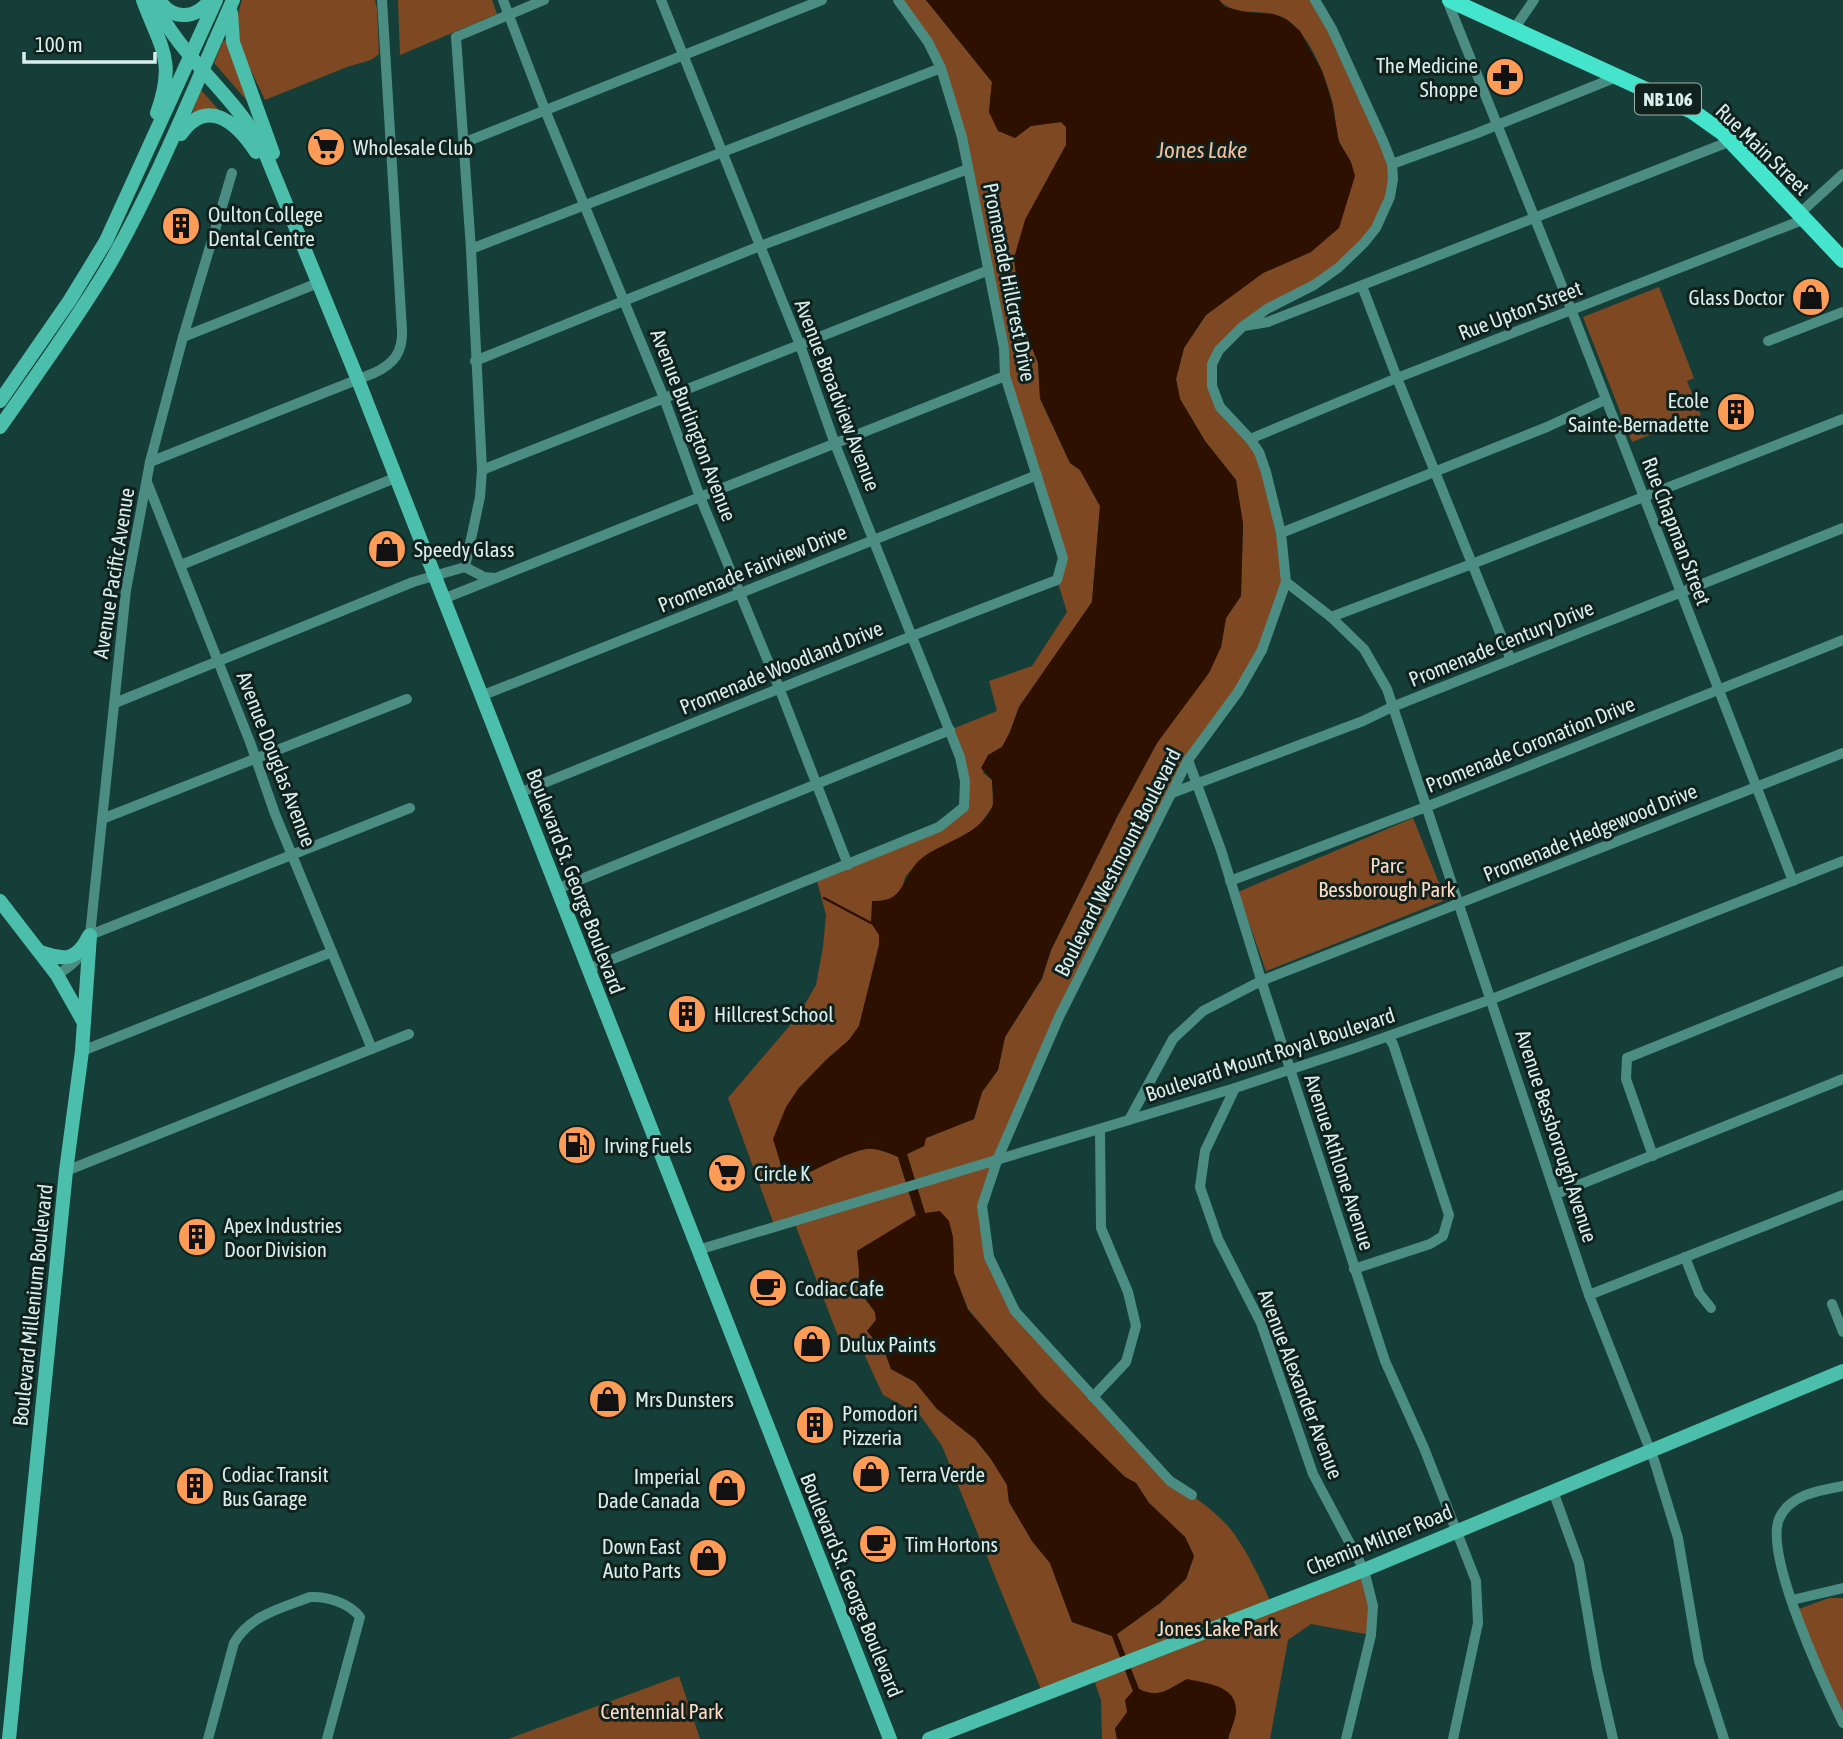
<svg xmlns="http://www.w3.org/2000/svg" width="1843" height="1739" viewBox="0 0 1843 1739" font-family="'Asap Condensed',sans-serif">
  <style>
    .green { fill: #7e4922 }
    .water { fill: #2d1000 }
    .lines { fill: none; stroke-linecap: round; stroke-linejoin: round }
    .stream { stroke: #2d1000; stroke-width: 2.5 }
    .street { stroke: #4b8d82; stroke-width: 10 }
    .secondary { stroke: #4bbeac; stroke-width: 14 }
    .primary { stroke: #44e4cd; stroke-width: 16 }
    .labels { text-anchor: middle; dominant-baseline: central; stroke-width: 6; stroke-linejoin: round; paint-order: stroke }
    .shield { fill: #10211e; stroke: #9db1ae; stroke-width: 2 }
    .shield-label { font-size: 19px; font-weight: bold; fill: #daefeb }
    .poi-label { font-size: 21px; fill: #daefeb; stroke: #10211e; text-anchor: start }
    .street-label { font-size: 21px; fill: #daefeb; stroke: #10211e }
    .park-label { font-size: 21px; fill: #ffdbc3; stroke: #10211e }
    .water-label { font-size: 23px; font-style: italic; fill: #f3be9c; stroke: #10211e }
  </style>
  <rect width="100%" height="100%" fill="#143e37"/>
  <g class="green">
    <path d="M242 0H375L377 9 379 54 371 60 347 67 265 100C251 68 228 36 242 0Z"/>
    <path d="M398 0H492L497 14 400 55Z"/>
    <path d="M898 0H926L992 82 989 112 1015 138 1030 126 1061 122 1066 127V145L1025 220 1021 320 1038 363 1040 399 1070 463 1080 470 1100 506 1092 602 1019 707 1010 732 1002 747 988 755 983 773 992 780 993 806 978 827 921 859 905 877 902 890 894 898 885 901 879 945 859 1026 849 1040 826 1060 798 1089 780 1162C781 1173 785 1176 793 1182 808 1172 848 1152 866 1149 876 1147 889 1153 898 1157L916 1216 857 1251 860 1271 858 1289 875 1312 876 1320 867 1331 885 1352 891 1369 915 1382 937 1409 975 1439 991 1459 1007 1485 1009 1502 1032 1541 1050 1563 1072 1622 1112 1636 1133 1691 1128 1712 1115 1728 1117 1739H1102L1101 1700 1094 1680 1045 1699 942 1446 920 1415 883 1395 859 1343 843 1349 795 1224 776 1230 728 1098 798 1016 816 985 823 947 826 915 817 881 939 827 964 807 965 781 950 730 997 711 989 681 1032 666 1067 612 1057 580 1063 558 1005 376 1004 348 941 68Z"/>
    <path d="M1219 0H1315L1356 78 1393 179 1376 228 1338 268 1267 309 1212 364 1220 407 1259 452 1286 582 1262 650 1188 760 1059 1017 982 1206 989 1257 1015 1311 1170 1481C1190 1494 1210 1507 1226 1524 1242 1540 1263 1584 1272 1605L1364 1570 1373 1606 1371 1635 1311 1624 1288 1640 1270 1739H1228L1236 1711 1187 1679C1168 1689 1160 1699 1139 1689L1117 1634 1160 1603 1186 1579 1194 1556 1185 1537 1149 1503 1136 1483 1125 1477 1043 1397 968 1309 954 1273 953 1237 925 1213 907 1154 924 1146 926 1138 974 1119 982 1092 998 1070 1005 1037 1042 979 1051 950 1117 817 1157 743 1221 647 1226 618 1241 596 1243 524 1236 480 1205 441 1180 399 1176 379 1184 348 1206 315 1246 285 1263 273 1311 252 1351 162C1348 156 1343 150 1340 143 1335 131 1336 114 1332 101 1325 74 1311 39 1289 21 1268 5 1238 20 1219 0Z"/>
    <path d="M228 39 249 103 214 63 223 41Z"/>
    <path d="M201 90 218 109V110L197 111 192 113Z"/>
    <path d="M1659 287 1694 378 1687 381 1701 415 1632 442 1583 317Z"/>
    <path d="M1413 818 1443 893V901L1266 971 1238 892Z"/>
    <path d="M1829 1598H1843V1724L1796 1610Z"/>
    <path d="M679 1676 700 1739H508Z"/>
  </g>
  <path class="water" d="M926 0H1219L1225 7 1245 12 1273 14 1286 19 1300 31 1322 71 1332 102 1339 142 1351 162 1355 176 1339 228 1311 252 1263 273 1206 315 1184 348 1176 379 1180 399 1205 441 1236 480 1243 524 1241 596 1226 618 1221 647 1209 673 1157 743 1117 817 1051 950 1042 978 1005 1037 998 1070 982 1092 974 1119 926 1138 924 1146 907 1154 925 1213 940 1211 949 1221 953 1237 954 1273 968 1310 1043 1397 1125 1477 1136 1483 1149 1503 1185 1537 1194 1556 1186 1579 1160 1603 1117 1634 1139 1689C1160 1699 1168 1689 1187 1679 1205 1683 1237 1685 1236 1711 1236 1719 1230 1731 1228 1739H1117L1115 1729 1127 1712 1125 1700 1133 1691 1112 1636 1072 1622 1050 1563 1032 1541 1009 1502 1007 1485 991 1459 975 1439 937 1409 915 1382 891 1369 885 1352 867 1331 876 1320 875 1312 858 1289 859 1271 857 1251 916 1215 898 1157C889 1153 876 1148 866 1149 849 1152 808 1172 793 1182L784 1175 773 1139 786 1107 798 1089 826 1060 849 1040 859 1026 879 945V935L871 923 872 901C908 902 899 877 922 858 944 841 979 836 992 807 995 800 992 788 992 780L981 768 988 755 1002 747 1010 732 1019 707 1092 602 1100 506 1080 470 1070 463 1040 398 1038 363 1021 320 1014 258 1025 220 1066 145V127L1061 122 1031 126 1015 138 998 131 989 112 992 82Z"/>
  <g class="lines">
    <path class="stream" d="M824 898 871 923"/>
    <g class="street">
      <path d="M503 0 545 110 664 398 700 497 780 690 848 865"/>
      <path d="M1447 0 1564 291 1793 881"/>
      <path d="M1514 29 1534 0"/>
      <path d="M463 143 822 0"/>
      <path d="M1392 164 1475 134 1619 76"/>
      <path d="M1800 213 1843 174"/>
      <path d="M471 249 941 68"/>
      <path d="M1362 286 1397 378 1511 660"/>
      <path d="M1244 326 1268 322 1731 141"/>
      <path d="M183 337 318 283"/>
      <path d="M1768 341 1843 312"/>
      <path d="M475 361 760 246 968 169"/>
      <path d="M1250 439 1397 378 1805 219"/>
      <path d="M150 462 374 373C394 364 403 352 402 330L382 0"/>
      <path d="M482 470 989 270"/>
      <path d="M147 482 250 742 275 814 372 1049"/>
      <path d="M1281 533 1547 427 1605 400"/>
      <path d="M181 565 395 478"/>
      <path d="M465 567 484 577 495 578"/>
      <path d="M1286 582 1331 617 1364 649 1387 689 1589 1295 1654 1460 1678 1538 1699 1661 1724 1739"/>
      <path d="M443 599 1005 376"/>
      <path d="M1331 617 1472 564 1843 419"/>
      <path d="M481 696 1037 475"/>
      <path d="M115 703 413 582 465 567 480 497 482 470 471 249 456 37 544 0"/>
      <path d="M1188 760 1221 850 1264 989 1385 1361 1424 1448 1476 1581 1478 1623 1453 1739"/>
      <path d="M519 793C699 721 877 648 1057 580L1063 558 1005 376 1004 348 962 137 941 68 928 42 898 0"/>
      <path d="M1172 793 1363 721 1392 707 1843 528"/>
      <path d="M102 819 407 699"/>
      <path d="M1230 881 1426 807 1843 640"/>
      <path d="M557 889 950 730"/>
      <path d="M90 935 410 808"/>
      <path d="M588 969 939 827 964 807 965 781 960 757 835 444 800 345 661 0"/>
      <path d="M57 975C74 964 85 955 90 935L126 590 150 462 183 337 232 173"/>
      <path d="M82 1051 332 952"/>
      <path d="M1235 1088 1205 1151 1200 1187 1218 1239 1261 1323 1313 1474 1364 1570 1373 1606 1371 1635 1346 1739"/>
      <path d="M1129 1120 1173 1039 1203 1011 1261 981 1843 753"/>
      <path d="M1653 1156 1626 1079 1627 1058 1843 971"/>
      <path d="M66 1171 409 1034"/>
      <path d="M1556 1194 1843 1079"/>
      <path d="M698 1250 1235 1088 1355 1048 1492 999 1843 861"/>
      <path d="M1685 1257 1699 1293 1711 1308"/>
      <path d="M1354 1269 1430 1244 1443 1236 1449 1215 1393 1044 1388 1037"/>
      <path d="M1589 1295 1843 1195"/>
      <path d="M1832 1304 1843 1332"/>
      <path d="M1093 1397 1126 1362 1136 1326 1128 1292 1101 1228 1100 1129"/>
      <path d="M1843 1486C1820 1490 1789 1495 1779 1519 1764 1556 1825 1686 1843 1723"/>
      <path d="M1553 1491 1579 1563 1597 1669 1613 1739"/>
      <path d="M1192 1495 1170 1481 1015 1311 989 1257 982 1206 998 1158 1059 1017 1188 760 1238 692 1262 650 1286 582 1281 533 1266 472 1259 452 1250 439 1220 407 1212 386V364L1219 350 1242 327 1267 309 1314 285 1338 268 1364 243 1376 228 1390 197 1393 179 1392 164 1384 143 1332 29 1315 0"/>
      <path d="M1792 1600 1843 1588"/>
      <path d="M208 1739 234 1643C250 1615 282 1608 310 1597 327 1596 349 1603 360 1617L327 1739"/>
    </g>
    <g class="secondary">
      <path d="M143 0C161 49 176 60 157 113"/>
      <path d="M153 0C180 59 238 96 266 155L358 380 890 1739"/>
      <path d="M159 0C173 21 196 19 210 0"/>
      <path d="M231 13 233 42 273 153"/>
      <path d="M181 134C207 96 237 123 256 152"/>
      <path d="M0 401 70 300 106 241 216 0"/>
      <path d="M0 427C37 374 75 322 108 267 157 182 193 90 233 0"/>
      <path d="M0 901 57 975 83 1021"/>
      <path d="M40 952C64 960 76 962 89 936"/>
      <path d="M9 1739 66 1171 82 1051 90 935"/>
      <path d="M929 1739 1364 1570 1843 1371"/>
    </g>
    <path class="primary" d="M1450 0 1692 111 1723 133 1843 260"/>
  </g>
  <defs>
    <symbol id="pharmacy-disc" viewBox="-11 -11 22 22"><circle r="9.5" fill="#fd9c56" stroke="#10211e"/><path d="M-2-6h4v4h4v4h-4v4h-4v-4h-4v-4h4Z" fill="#111"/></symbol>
    <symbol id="supermarket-disc" viewBox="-11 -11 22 22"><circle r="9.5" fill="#fd9c56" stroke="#10211e"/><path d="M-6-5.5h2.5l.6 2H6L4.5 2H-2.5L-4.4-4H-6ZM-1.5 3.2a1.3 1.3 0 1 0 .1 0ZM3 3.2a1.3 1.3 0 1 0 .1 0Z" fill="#111"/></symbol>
    <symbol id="building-disc" viewBox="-11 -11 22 22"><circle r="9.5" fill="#fd9c56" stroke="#10211e"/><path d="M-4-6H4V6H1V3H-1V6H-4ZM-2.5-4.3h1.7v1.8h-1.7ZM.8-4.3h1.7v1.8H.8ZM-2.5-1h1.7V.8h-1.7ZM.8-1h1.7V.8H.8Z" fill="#111"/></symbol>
    <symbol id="shop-disc" viewBox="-11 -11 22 22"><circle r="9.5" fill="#fd9c56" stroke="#10211e"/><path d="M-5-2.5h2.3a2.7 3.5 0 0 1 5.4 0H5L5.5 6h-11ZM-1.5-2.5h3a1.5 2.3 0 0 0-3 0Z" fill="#111"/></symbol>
    <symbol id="fuel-disc" viewBox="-11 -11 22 22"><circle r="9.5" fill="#fd9c56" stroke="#10211e"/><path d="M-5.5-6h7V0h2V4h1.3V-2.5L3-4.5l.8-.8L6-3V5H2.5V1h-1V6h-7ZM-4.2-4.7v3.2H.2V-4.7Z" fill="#111"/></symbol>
    <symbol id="cafe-disc" viewBox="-11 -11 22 22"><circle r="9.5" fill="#fd9c56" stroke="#10211e"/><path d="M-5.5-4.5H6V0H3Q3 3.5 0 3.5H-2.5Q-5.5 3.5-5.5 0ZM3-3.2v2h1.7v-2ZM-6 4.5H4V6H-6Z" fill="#111"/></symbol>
  </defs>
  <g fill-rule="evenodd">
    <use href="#pharmacy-disc" x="1483" y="55" width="44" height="44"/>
    <use href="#supermarket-disc" x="304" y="125" width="44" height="44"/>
    <use href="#building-disc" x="159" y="204" width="44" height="44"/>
    <use href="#shop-disc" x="1789" y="275" width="44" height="44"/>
    <use href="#building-disc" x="1714" y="390" width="44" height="44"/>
    <use href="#shop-disc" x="365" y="527" width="44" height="44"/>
    <use href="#building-disc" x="665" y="992" width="44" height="44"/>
    <use href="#fuel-disc" x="555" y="1123" width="44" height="44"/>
    <use href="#supermarket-disc" x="705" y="1151" width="44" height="44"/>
    <use href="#building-disc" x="175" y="1215" width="44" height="44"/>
    <use href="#cafe-disc" x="746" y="1266" width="44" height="44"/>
    <use href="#shop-disc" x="790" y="1322" width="44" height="44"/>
    <use href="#shop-disc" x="586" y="1377" width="44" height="44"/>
    <use href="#building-disc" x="793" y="1403" width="44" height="44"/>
    <use href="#shop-disc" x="849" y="1452" width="44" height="44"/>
    <use href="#building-disc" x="173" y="1464" width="44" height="44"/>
    <use href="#shop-disc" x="705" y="1466" width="44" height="44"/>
    <use href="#cafe-disc" x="856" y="1522" width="44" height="44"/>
    <use href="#shop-disc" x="686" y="1536" width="44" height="44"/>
  </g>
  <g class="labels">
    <rect class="shield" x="1635" y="83.5" width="66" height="31" rx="5"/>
    <g class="shield-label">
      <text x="1668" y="99">NB 106</text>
    </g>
    <g class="poi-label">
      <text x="1478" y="65" text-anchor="end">The Medicine<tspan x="1478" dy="24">Shoppe</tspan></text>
      <text x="353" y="147">Wholesale Club</text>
      <text x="208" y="214">Oulton College<tspan x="208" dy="24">Dental Centre</tspan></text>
      <text x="1784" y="297" text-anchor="end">Glass Doctor</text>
      <text x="1709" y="400" text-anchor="end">Ecole<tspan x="1709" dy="24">Sainte-Bernadette</tspan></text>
      <text x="414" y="549">Speedy Glass</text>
      <text x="714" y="1014">Hillcrest School</text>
      <text x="604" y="1145">Irving Fuels</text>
      <text x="754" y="1173">Circle K</text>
      <text x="224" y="1225">Apex Industries<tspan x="224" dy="24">Door Division</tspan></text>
      <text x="795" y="1288">Codiac Cafe</text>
      <text x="839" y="1344">Dulux Paints</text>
      <text x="635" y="1399">Mrs Dunsters</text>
      <text x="842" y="1413">Pomodori<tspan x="842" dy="24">Pizzeria</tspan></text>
      <text x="222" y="1474">Codiac Transit<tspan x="222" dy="24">Bus Garage</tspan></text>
      <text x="898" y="1474">Terra Verde</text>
      <text x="700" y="1476" text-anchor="end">Imperial<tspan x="700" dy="24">Dade Canada</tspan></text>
      <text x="905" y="1544">Tim Hortons</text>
      <text x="681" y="1546" text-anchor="end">Down East<tspan x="681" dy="24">Auto Parts</tspan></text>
    </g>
    <g class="street-label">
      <text transform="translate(1763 149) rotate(44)">Rue Main Street</text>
      <text transform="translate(1010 282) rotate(79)">Promenade Hillcrest Drive</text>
      <text transform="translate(1520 310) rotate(-21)">Rue Upton Street</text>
      <text transform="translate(838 395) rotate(69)">Avenue Broadview Avenue</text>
      <text transform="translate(694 425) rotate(69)">Avenue Burlington Avenue</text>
      <text transform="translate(1677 531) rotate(69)">Rue Chapman Street</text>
      <text transform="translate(752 568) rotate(-22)">Promenade Fairview Drive</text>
      <text transform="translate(113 573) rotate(-81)">Avenue Pacific Avenue</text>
      <text transform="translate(1501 643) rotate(-22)">Promenade Century Drive</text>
      <text transform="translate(781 667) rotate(-22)">Promenade Woodland Drive</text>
      <text transform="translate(1530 744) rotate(-22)">Promenade Coronation Drive</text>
      <text transform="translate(277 759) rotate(69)">Avenue Douglas Avenue</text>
      <text transform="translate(1590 832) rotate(-22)">Promenade Hedgewood Drive</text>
      <text transform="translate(1117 862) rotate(-63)">Boulevard Westmount Boulevard</text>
      <text transform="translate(576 881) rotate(69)">Boulevard St. George Boulevard</text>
      <text transform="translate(1270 1054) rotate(-18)">Boulevard Mount Royal Boulevard</text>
      <text transform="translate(1557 1136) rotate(72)">Avenue Bessborough Avenue</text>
      <text transform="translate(1340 1162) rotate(72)">Avenue Athlone Avenue</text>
      <text transform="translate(32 1305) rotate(-84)">Boulevard Millenium Boulevard</text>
      <text transform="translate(1301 1384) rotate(69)">Avenue Alexander Avenue</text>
      <text transform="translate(1379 1539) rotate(-22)">Chemin Milner Road</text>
      <text transform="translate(852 1585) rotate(68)">Boulevard St. George Boulevard</text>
    </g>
    <g class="park-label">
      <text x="1387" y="865">Parc<tspan x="1387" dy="24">Bessborough Park</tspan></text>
      <text x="1218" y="1628">Jones Lake Park</text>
      <text x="662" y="1711">Centennial Park</text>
    </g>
    <g class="water-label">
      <text x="1202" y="150">Jones Lake</text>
    </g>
  </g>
  <path d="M24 52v10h131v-10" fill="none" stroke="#daefeb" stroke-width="3.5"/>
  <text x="35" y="52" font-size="21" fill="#daefeb" stroke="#10211e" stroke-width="5" paint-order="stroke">100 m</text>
</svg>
